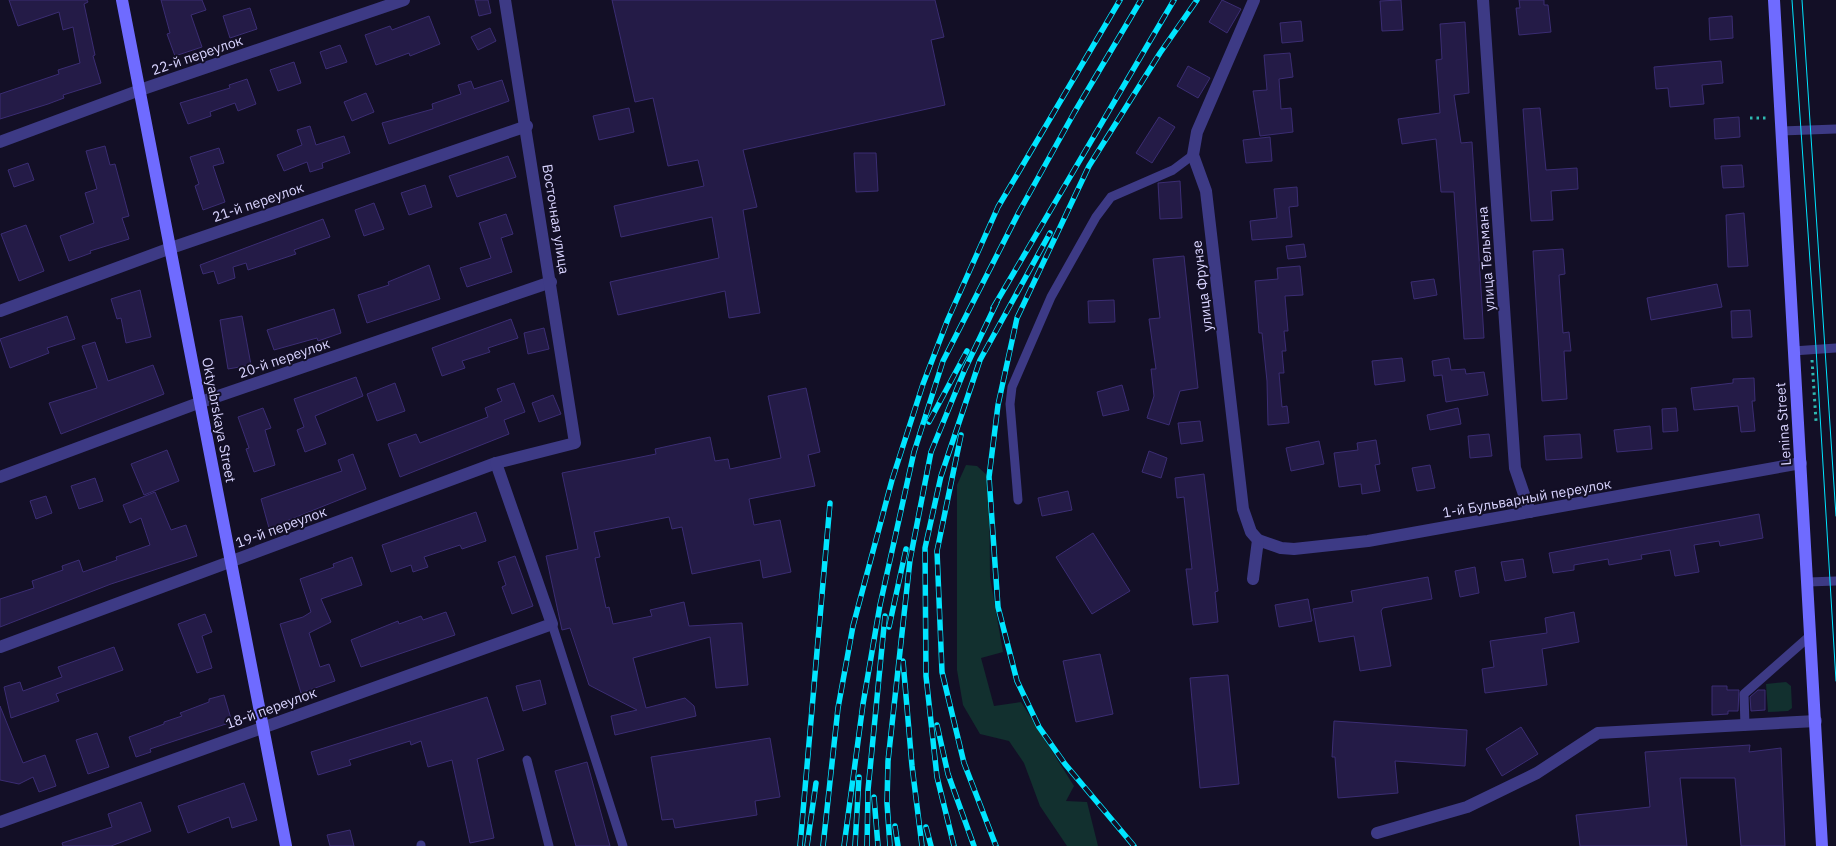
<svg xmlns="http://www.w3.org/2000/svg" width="1836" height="846" viewBox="0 0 1836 846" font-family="'IBM Plex Sans',sans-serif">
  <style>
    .green { fill: #12302f }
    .building { fill: #241b47; stroke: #3b2d73 }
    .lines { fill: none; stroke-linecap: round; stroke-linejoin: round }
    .path { stroke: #2fb8b0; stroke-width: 3; stroke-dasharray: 2.5 4; stroke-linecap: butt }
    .lane { stroke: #3d3a85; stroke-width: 9 }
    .street { stroke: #3d3a85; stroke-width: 12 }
    .secondary { stroke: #6f6bff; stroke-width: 12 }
    .tram { stroke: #00e5ff; stroke-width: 1 }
    .rail-casing { stroke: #00e5ff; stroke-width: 5.5 }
    .rail { stroke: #130f26; stroke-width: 4; stroke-dasharray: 11; stroke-linecap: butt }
    .labels { text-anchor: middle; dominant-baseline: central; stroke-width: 4; stroke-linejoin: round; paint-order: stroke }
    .street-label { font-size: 14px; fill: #d9d4ff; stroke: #130f26 }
  </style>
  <rect width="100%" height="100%" fill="#130f26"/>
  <g class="green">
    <path d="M966 465 977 466 989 477 990 577 1003 652 981 658 994 706 1021 702 1074 786 1066 801 1087 802 1098 846H1067L1040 806 1024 763 1009 741 980 734 963 705 957 670V485Z"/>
    <path d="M1786 682 1791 686 1792 708 1788 711 1768 712 1766 684Z"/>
  </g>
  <g class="building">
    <path d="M9 0H87L88 2 84 4 95 55 93 56 101 83 63 95 64 98 48 104 0 119V94L59 74 58 70 80 63 73 27 63 30 59 12 18 26Z"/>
    <path d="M161 0H202L206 10 191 15 202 47 175 56 167 34 170 33Z"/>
    <path d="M475 0H488L491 13 479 16Z"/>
    <path d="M612 0H935L944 37 931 40 945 105 743 150 757 207 743 210 760 313 729 318 725 291 618 315 610 282 719 258 712 217 621 237 614 206 704 186 698 160 668 166 653 98 635 102Z"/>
    <path d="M1222 0 1241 9 1227 33 1209 22Z"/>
    <path d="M1401 0 1403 30 1382 31 1380 1Z"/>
    <path d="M1519 0H1544V5H1548L1551 32 1519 35 1516 8H1520Z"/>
    <path d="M250 8 257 29 230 38 223 16Z"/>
    <path d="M429 16 440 44 410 56 409 53 376 65 365 35 390 26 392 30Z"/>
    <path d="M1732 16 1733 38 1710 40 1709 18Z"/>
    <path d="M1301 21 1303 41 1282 43 1280 23Z"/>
    <path d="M1465 22 1469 93 1454 95 1461 143 1472 142 1484 338 1464 339 1454 192H1441L1436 139 1402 144 1398 119 1440 113 1436 60 1442 59 1440 24Z"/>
    <path d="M490 28 496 41 478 50 471 37Z"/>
    <path d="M340 45 347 62 326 69 320 52Z"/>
    <path d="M1290 53 1293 77 1279 79 1281 109 1291 108 1293 132 1260 136 1253 91 1267 90 1264 55Z"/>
    <path d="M1721 61 1723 83 1702 85 1704 104 1670 107 1668 88 1656 89 1654 67Z"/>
    <path d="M294 62 301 83 278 91 270 70Z"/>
    <path d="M1188 66 1210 78 1198 98 1177 86Z"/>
    <path d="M247 79 256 104 238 111 235 103 210 112 211 116 188 124 180 103 230 88 229 85Z"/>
    <path d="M502 80 509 101 389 144 382 123 433 109 432 104 461 94 458 85 471 81 474 89Z"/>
    <path d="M366 93 374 112 352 121 344 102Z"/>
    <path d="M629 108 634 132 599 140 593 116Z"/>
    <path d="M1540 108 1546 170 1577 168 1578 189 1551 191 1553 220 1531 221 1523 109Z"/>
    <path d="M1159 117 1175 127 1152 163 1136 153Z"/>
    <path d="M1739 117 1740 137 1715 139 1714 119Z"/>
    <path d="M310 126 316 145 344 136 350 153 322 163 323 168 310 172 307 162 284 171 277 155 302 145 297 130Z"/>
    <path d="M1270 137 1272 161 1246 163 1243 140Z"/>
    <path d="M105 146 110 165 115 164 129 216 122 218 129 239 90 251 91 253 69 261 60 236 94 223 85 193 97 189 86 151Z"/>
    <path d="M219 148 224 163 213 166 225 202 203 210 195 186 199 184 190 157Z"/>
    <path d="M854 153H876L878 191 856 192Z"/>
    <path d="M508 156 516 177 457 197 449 176Z"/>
    <path d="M28 163 34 180 14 187 8 170Z"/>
    <path d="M1742 165 1744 187 1723 188 1721 166Z"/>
    <path d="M1180 181 1182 218 1160 219 1158 183Z"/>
    <path d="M425 185 432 207 409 215 401 193Z"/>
    <path d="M1297 187 1298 206 1289 207 1292 237 1252 240 1250 221 1277 218 1274 189Z"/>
    <path d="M374 203 384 229 364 236 355 210Z"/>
    <path d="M1744 213 1748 266 1728 267 1726 215Z"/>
    <path d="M506 214 513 234 501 238 512 272 467 287 460 268 491 258 479 223Z"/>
    <path d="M323 219 330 237 294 250 296 254 248 270 246 263 233 267 235 278 218 284 214 271 203 274 200 265Z"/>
    <path d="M26 225 44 271 19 281 1 234Z"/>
    <path d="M1304 244 1306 257 1288 259 1286 246Z"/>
    <path d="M1563 249 1565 274 1559 275 1563 333 1569 332 1571 351H1564L1567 399 1542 401 1533 251Z"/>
    <path d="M1184 256 1198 388 1180 391 1169 425 1147 418 1154 396 1151 369H1156L1149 319 1160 318 1153 259Z"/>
    <path d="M429 265 440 299 367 323 358 295 389 285 388 282Z"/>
    <path d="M1300 266 1303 295 1285 296 1288 331H1284L1286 351H1282L1284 373H1279L1282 407 1287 406 1289 423 1268 425 1267 381 1262 333H1259L1255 281 1278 279 1277 268Z"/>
    <path d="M1434 279 1437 295 1414 299 1411 282Z"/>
    <path d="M1717 284 1722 307 1651 320 1647 298Z"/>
    <path d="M140 290 151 337 126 343 121 318 117 319 111 299Z"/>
    <path d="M1114 300 1115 322 1089 323 1088 301Z"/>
    <path d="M334 309 341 333 318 341 317 338 274 350 267 330Z"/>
    <path d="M1750 310 1752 337 1732 338 1731 311Z"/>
    <path d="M67 316 75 339 47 348 49 353 10 368 0 339Z"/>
    <path d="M242 316 251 365 228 369 220 320Z"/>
    <path d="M511 319 518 338 488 348 490 352 462 361 465 368 442 376 432 348Z"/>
    <path d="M544 328 549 349 528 354 524 333Z"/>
    <path d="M95 342 108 381 153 365 164 394 61 434 49 403 97 388 82 346Z"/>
    <path d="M1402 358 1405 381 1375 385 1372 361Z"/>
    <path d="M1449 358 1451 370 1465 369 1466 374 1484 372 1488 395 1446 402 1442 375 1434 376 1432 361Z"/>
    <path d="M356 377 363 396 315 416 326 444 305 452 297 430 304 427 294 399Z"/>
    <path d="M1754 378 1755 401H1752L1755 431 1741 432 1738 406 1694 410 1691 388 1733 383V379Z"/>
    <path d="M395 383 405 411 377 421 367 394Z"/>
    <path d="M514 383 525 412 504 420 509 434 400 477 388 444 416 434 420 443 488 417 485 408 502 401 497 389Z"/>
    <path d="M1122 385 1129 410 1103 416 1097 392Z"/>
    <path d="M806 388 820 452 808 455 815 486 749 499 754 525 780 520 791 572 763 578 760 560 692 574 682 527 672 529 669 517 594 532 600 557 595 558 606 608 609 607 613 624 652 616 650 610 684 602 689 626 742 623 748 685 716 688 710 637 633 658 646 708 685 698 694 706 696 716 615 735 611 716 637 710 589 685 570 628 562 630 546 556 578 549 562 473 656 454 655 449 710 437 715 461 728 459 730 469 781 458 768 396Z"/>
    <path d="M553 395 561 414 539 422 532 403Z"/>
    <path d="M263 408 271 428 265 430 275 465 254 472 246 449 249 448 238 417Z"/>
    <path d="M1458 408 1461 424 1430 430 1427 415Z"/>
    <path d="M1676 408 1678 431 1663 432 1662 409Z"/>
    <path d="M1200 421 1203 441 1181 444 1178 423Z"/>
    <path d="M1650 426 1652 449 1617 452 1614 430Z"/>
    <path d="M1489 434 1492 456 1470 458 1468 436Z"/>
    <path d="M1580 434 1582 458 1546 460 1544 436Z"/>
    <path d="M1376 440 1380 464 1375 465 1380 491 1362 494 1361 484 1339 487 1334 453 1358 450 1357 443Z"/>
    <path d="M1319 441 1324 464 1291 471 1286 448Z"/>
    <path d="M167 450 179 481 144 495 131 464Z"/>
    <path d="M1149 451 1167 458 1161 478 1142 472Z"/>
    <path d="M353 454 366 489 269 528 261 499 342 471 338 460Z"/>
    <path d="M1430 465 1435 488 1417 491 1412 468Z"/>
    <path d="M1204 474 1218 591 1215 592 1218 622 1193 625 1186 569H1192L1184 497 1177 498 1175 478Z"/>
    <path d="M95 478 103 501 79 509 71 486Z"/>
    <path d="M1068 491 1072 510 1042 516 1038 498Z"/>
    <path d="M155 492 171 530 186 525 197 556 111 584 0 627V599L34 588 32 581 63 570 62 566 79 560 83 572 117 560 116 557 150 545 141 518 130 523 123 505Z"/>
    <path d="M46 496 52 513 36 519 30 501Z"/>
    <path d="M476 512 486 541 462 549 460 545 424 557 428 567 413 572 411 565 391 572 382 545Z"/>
    <path d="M1759 514 1763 538 1720 546 1719 541 1694 545 1699 572 1675 576 1670 550 1641 555 1642 559 1609 565 1608 559 1574 565V570L1553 573 1549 553Z"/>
    <path d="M1093 533 1130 591 1092 614 1056 557Z"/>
    <path d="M515 556 533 606 512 614 502 587 506 585 498 562Z"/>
    <path d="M352 557 362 585 321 599 331 622 309 633 320 667 329 664 335 681 301 693 280 624 303 617 311 612 300 579 334 567 333 564Z"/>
    <path d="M1523 559 1526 577 1505 581 1501 562Z"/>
    <path d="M1475 567 1479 593 1460 597 1455 571Z"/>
    <path d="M1428 577 1432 599 1383 608 1381 611 1391 666 1360 671 1354 636 1319 642 1313 609 1353 602 1351 591Z"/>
    <path d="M1308 599 1312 621 1279 627 1275 605Z"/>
    <path d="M446 612 455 635 361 667 351 640 398 621 399 624 421 616 423 620Z"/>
    <path d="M1574 612 1579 642 1542 649 1547 685 1485 693 1482 669 1494 667 1490 641 1547 633 1545 618Z"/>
    <path d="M205 614 212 632 202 636 212 668 197 673 178 624Z"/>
    <path d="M114 647 123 670 56 694 59 701 11 718 4 687 20 682 23 691 62 677 58 667Z"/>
    <path d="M1100 654 1113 714 1076 722 1063 661Z"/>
    <path d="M1228 675 1239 784 1200 788 1190 678Z"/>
    <path d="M540 680 546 704 523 711 516 686Z"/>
    <path d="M1712 686H1727V690H1739L1738 711H1728V714L1712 715Z"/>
    <path d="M1758 690H1765V710L1751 711 1750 697Z"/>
    <path d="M224 695 232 722 150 749 151 752 136 757 129 737 164 724V722L182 716 180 713 209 702V699Z"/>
    <path d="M487 697 504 750 477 759 494 838 470 843 452 760 428 767 421 741 411 745 410 741 349 760 351 765 318 775 311 752Z"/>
    <path d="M0 706 23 763 45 755 56 786 39 792 33 777 19 784 0 780Z"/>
    <path d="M1334 721 1467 730 1465 766 1395 761 1398 793 1338 798 1335 757H1332Z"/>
    <path d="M1521 727 1538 754 1502 776 1486 749Z"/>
    <path d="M97 733 109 767 88 774 76 740Z"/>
    <path d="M770 738 780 797 755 801 757 815 675 828 673 819 662 820 651 757Z"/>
    <path d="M1750 745 1749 752 1781 748 1785 846H1741L1735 778H1680L1687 846H1580L1576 815 1650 807 1645 752Z"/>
    <path d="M587 762 610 846H576L555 771Z"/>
    <path d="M244 783 257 820 232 828 229 817 188 833 178 806Z"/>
    <path d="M141 802 151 831 111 846H63L62 843 112 827 108 814Z"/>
    <path d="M350 830 354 846H330L327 835Z"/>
  </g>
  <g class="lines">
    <g class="path">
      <path d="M1750 118H1766"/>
      <path d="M1812 360 1816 421"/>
    </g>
    <g class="lane">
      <path d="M1781 131 1836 129"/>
      <path d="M1793 351 1836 348"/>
      <path d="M1018 500 1010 404 1012 387 1051 297 1096 217 1111 197 1173 170 1193 155"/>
      <path d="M1808 582 1836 581"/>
      <path d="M552 624 623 846"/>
      <path d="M1745 726 1744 694 1811 635"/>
      <path d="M527 760 549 846"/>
      <path d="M421 846V845"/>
    </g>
    <g class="street">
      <path d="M1483 0 1515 468 1530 512"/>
      <path d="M0 142 140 90 404 0"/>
      <path d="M0 311 171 248 527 126"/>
      <path d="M0 477 201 402 551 282"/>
      <path d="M1258 540 1281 548 1294 549 1368 541 1801 463"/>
      <path d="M1253 579 1258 540 1251 532 1243 509 1206 191 1193 155 1197 132 1254 0"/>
      <path d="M0 647 496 463 575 443 505 0"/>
      <path d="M0 822 552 624 496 463"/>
      <path d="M1377 833 1467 807 1537 773 1598 733 1816 721"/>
    </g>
    <g class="secondary">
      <path d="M122 0 286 846"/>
      <path d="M1774 0 1822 846"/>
    </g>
    <g class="tram">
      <path d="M1792 0 1816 348 1836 681"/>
      <path d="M1802 0 1836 516"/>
    </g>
    <defs>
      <g id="rail">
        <path d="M993 308 1174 0"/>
        <path d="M929 422 967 351"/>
        <path d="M961 435 937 551 942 672 964 763 996 846"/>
        <path d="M889 627 906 549"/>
        <path d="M903 661 912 766 922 846"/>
        <path d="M937 725 948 774 974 846"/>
        <path d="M874 797 878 846"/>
        <path d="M895 826 898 846"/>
        <path d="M926 827 931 846"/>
        <path d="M800 846 830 503"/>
        <path d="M807 846 816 783"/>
        <path d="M823 846 838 708 853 626 892 480 923 384 948 319 998 207 1120 0"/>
        <path d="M844 846 863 704 880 605 914 452 943 361 1019 212 1074 113 1141 0"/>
        <path d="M855 846 859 777"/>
        <path d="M867 846 868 790 885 616"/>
        <path d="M890 846 887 803 888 761 910 560 931 452 965 369 997 302"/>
        <path d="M954 846 937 777 926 676 925 548 941 476 980 360 1050 233"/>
        <path d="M1134 846 1065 764 1039 727 1017 681 998 607 989 477 998 405 1017 318 1089 166 1160 53 1197 0"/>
      </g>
    </defs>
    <use href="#rail" class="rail-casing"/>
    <use href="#rail" class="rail"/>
  </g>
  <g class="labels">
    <g class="street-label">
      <text transform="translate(197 55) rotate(-19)">22-й переулок</text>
      <text transform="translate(258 202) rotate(-19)">21-й переулок</text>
      <text transform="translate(556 219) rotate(81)">Восточная улица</text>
      <text transform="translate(1486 259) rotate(-94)">улица Тельмана</text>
      <text transform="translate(1202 286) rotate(-97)">улица Фрунзе</text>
      <text transform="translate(284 358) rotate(-19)">20-й переулок</text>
      <text transform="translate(219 420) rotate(79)">Oktyabrskaya Street</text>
      <text transform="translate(1783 424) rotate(-94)">Lenina Street</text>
      <text transform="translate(1527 498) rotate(-10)">1-й Бульварный переулок</text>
      <text transform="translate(281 527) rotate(-20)">19-й переулок</text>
      <text transform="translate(271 708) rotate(-20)">18-й переулок</text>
    </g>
  </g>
</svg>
